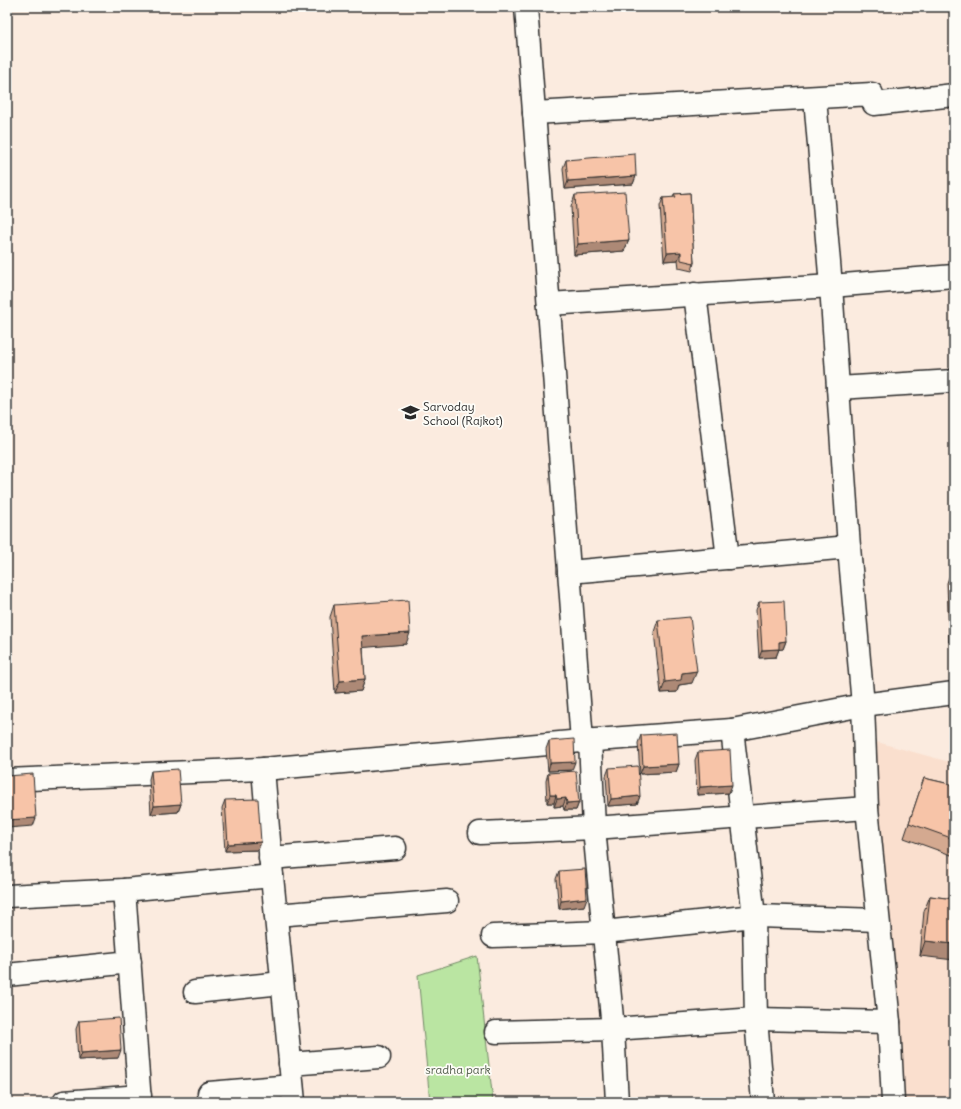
<svg xmlns="http://www.w3.org/2000/svg" width="961" height="1109" viewBox="0 0 961 1109" font-family="Delius,sans-serif">
  <style>
    .built { fill: #fadfce }
    .green { fill: #bae5a2; stroke: #728866 }
    .lines { fill: none; stroke-linecap: round; stroke-linejoin: round }
    .minor-casing { stroke: #2b2b2b; stroke-width: 25 }
    .minor { stroke: #fdfcf7; stroke-width: 22 }
    .wall { fill: #d4a990; stroke: #2b2b2b }
    .shaded-wall { fill: #ad8976; stroke: #2b2b2b }
    .building { fill: #f7c4a8; stroke: #2b2b2b }
    .labels { text-anchor: middle; dominant-baseline: central; stroke-width: 3.5; stroke-linejoin: round; paint-order: stroke }
    .poi-label { font-size: 12px; fill: #2b2b2b; stroke: #fdfcf7; text-anchor: start }
    .park-label { font-size: 12px; fill: #4f5a49; stroke: #fdfcf7 }
  </style>
  <rect width="100%" height="100%" fill="#fbebdf"/>
  <filter id="ink" filterUnits="userSpaceOnUse"><feTurbulence type="fractalNoise" baseFrequency=".025" numOctaves="2"/><feDisplacementMap in="SourceGraphic" scale="8" xChannelSelector="R" yChannelSelector="G"/><feConvolveMatrix kernelMatrix="1 2 1 2 8 2 1 2 1" color-interpolation-filters="sRGB"/></filter>
  <g filter="url(#ink)">
    <path class="built" d="M877 742 946 761H954V1102H903L877 801Z"/>
    <path class="green" d="M477 956 493 1102H430L418 975Z"/>
    <g class="lines">
      <defs>
        <g id="minor">
          <path d="M534 113 872 94 874 104 954 95"/>
          <path d="M695 294 728 558"/>
          <path d="M549 304 831 286 954 276"/>
          <path d="M838 388 954 381"/>
          <path d="M849 547 863 705 867 808 889 1022 893 1102"/>
          <path d="M569 572 849 547 831 286 815 98"/>
          <path d="M732 730 754 916 756 1019 763 1102"/>
          <path d="M590 740 594 828 613 1029 617 1102"/>
          <path d="M582 741 732 730 863 705 954 693"/>
          <path d="M263 769 272 876 294 1102"/>
          <path d="M7 780 263 769 582 741 526 7"/>
          <path d="M480 833 594 828 867 808"/>
          <path d="M270 858 395 848"/>
          <path d="M124 890 140 1102"/>
          <path d="M7 896 124 890 272 876"/>
          <path d="M276 915 447 901"/>
          <path d="M493 936 604 932 754 916 878 920"/>
          <path d="M7 975 130 962"/>
          <path d="M195 992 282 983"/>
          <path d="M496 1032 613 1029 756 1019 889 1022"/>
          <path d="M290 1064 379 1057"/>
          <path d="M209 1093 292 1086"/>
          <path d="M64 1102 140 1096"/>
        </g>
      </defs>
      <use href="#minor" class="minor-casing"/>
      <use href="#minor" class="minor"/>
    </g>
    <g class="wall">
      <path d="M566 160 636 176 633 184 565 189 563 168Z"/>
      <path d="M690 193 694 263 692 271 679 268 678 260 664 261 660 206 663 198H673L674 194Z"/>
      <path d="M575 195 629 240 624 251 574 255 571 207Z"/>
      <path d="M951 572H954V642H949L947 583Z"/>
      <path d="M759 602 786 641 783 649H779L776 657 759 658 756 610Z"/>
      <path d="M334 605 406 644 363 647 365 679 361 691 335 693 330 617Z"/>
      <path d="M658 620 692 683 679 685 677 692 661 693 654 632Z"/>
      <path d="M641 735 679 764 676 772 640 774 638 743Z"/>
      <path d="M549 741 572 770 548 771 546 749Z"/>
      <path d="M698 752 729 793 697 795 695 760Z"/>
      <path d="M609 768 640 796 637 804 608 806 606 776Z"/>
      <path d="M151 771 181 804 178 812 151 814 149 779Z"/>
      <path d="M548 773 579 802 576 810H564L563 806 554 807V803H547L546 781Z"/>
      <path d="M924 778 954 785V856L904 838Z"/>
      <path d="M225 800 261 842 258 850 225 851 222 808Z"/>
      <path d="M559 871 584 906 559 909 556 879Z"/>
      <path d="M930 896 954 899 920 956 924 911Z"/>
      <path d="M79 1021 118 1058 78 1060 76 1029Z"/>
    </g>
    <g class="shaded-wall">
      <path d="M636 176 633 184 565 189 568 181Z"/>
      <path d="M629 240 624 251 574 255 578 244Z"/>
      <path d="M681 252 678 260 664 261 667 253Z"/>
      <path d="M953 631H954V642H949Z"/>
      <path d="M410 633 406 644 358 648 362 636Z"/>
      <path d="M786 641 783 649 776 650 779 642Z"/>
      <path d="M779 649 776 657 759 658 762 650Z"/>
      <path d="M697 671 692 683 679 685 677 692 661 693 665 682 682 673Z"/>
      <path d="M365 679 361 691 335 693 340 681Z"/>
      <path d="M575 762 572 770 548 771 550 763Z"/>
      <path d="M679 764 676 772 640 774 643 766Z"/>
      <path d="M732 785 729 793 697 795 700 787Z"/>
      <path d="M550 795H556L554 803H547Z"/>
      <path d="M640 796 637 804 608 806 611 799Z"/>
      <path d="M566 798 563 806 554 807 557 799Z"/>
      <path d="M579 802 576 810H564L567 803Z"/>
      <path d="M181 804 178 812 151 814 154 806Z"/>
      <path d="M36 818 33 826 7 828V820Z"/>
      <path d="M261 842 258 850 225 851 228 844Z"/>
      <path d="M587 898 584 906 559 909 561 901Z"/>
      <path d="M925 941 954 944V960L920 956Z"/>
      <path d="M121 1050 118 1058 78 1060 81 1053Z"/>
    </g>
    <g class="building">
      <path d="M635 154 636 176 568 181 566 160Z"/>
      <path d="M625 192 629 240 578 244 575 195Z"/>
      <path d="M690 193 694 263 681 260V252L667 253 663 198 676 197 674 194Z"/>
      <path d="M951 572H954V631H953Z"/>
      <path d="M408 600 410 633 362 636 365 679 340 681 334 605Z"/>
      <path d="M784 601 786 641 779 642V649L762 650 759 602Z"/>
      <path d="M690 617 697 671 682 673 681 680 665 682 658 620Z"/>
      <path d="M677 733 679 764 643 766 641 735Z"/>
      <path d="M574 739 575 762 550 763 549 741Z"/>
      <path d="M730 750 732 785 700 787 698 752Z"/>
      <path d="M638 766 640 796 611 799 609 768Z"/>
      <path d="M178 769 181 804 154 806 151 771Z"/>
      <path d="M576 771 579 802 567 803 566 798 557 799 556 795H550L548 773Z"/>
      <path d="M33 774 36 818 7 820V776Z"/>
      <path d="M924 778 954 785V839L909 823Z"/>
      <path d="M258 799 261 842 228 844 225 800Z"/>
      <path d="M585 869 587 898 561 901 559 871Z"/>
      <path d="M930 896 954 899V944L925 941Z"/>
      <path d="M119 1018 121 1050 81 1053 79 1021Z"/>
    </g>
  </g>
  <defs>
    <symbol id="university-bare" viewBox="-9 -9 18 18"><path d="M0-5L7-2L0 1L-7-2ZM-4 1L0 2.5L4 1V4Q0 6-4 4Z" fill="#2b2b2b" stroke="#fdfcf7" stroke-width="2.5" paint-order="stroke"/></symbol>
  </defs>
  <g fill-rule="evenodd">
    <use href="#university-bare" x="398" y="400" width="25" height="25"/>
  </g>
  <g class="labels">
    <g class="poi-label">
      <text x="423" y="406">Sarvoday<tspan x="423" dy="14">School (Rajkot)</tspan></text>
    </g>
    <g class="park-label">
      <text x="458" y="1069">sradha park</text>
    </g>
  </g>
  <rect width="961" height="1109" fill="none" stroke="#fdfcf7" stroke-width="24"/>
  <rect x="12" y="12" width="937" height="1085" fill="none" stroke="#2b2b2b" stroke-width="1.5" filter="url(#ink)"/>
</svg>
